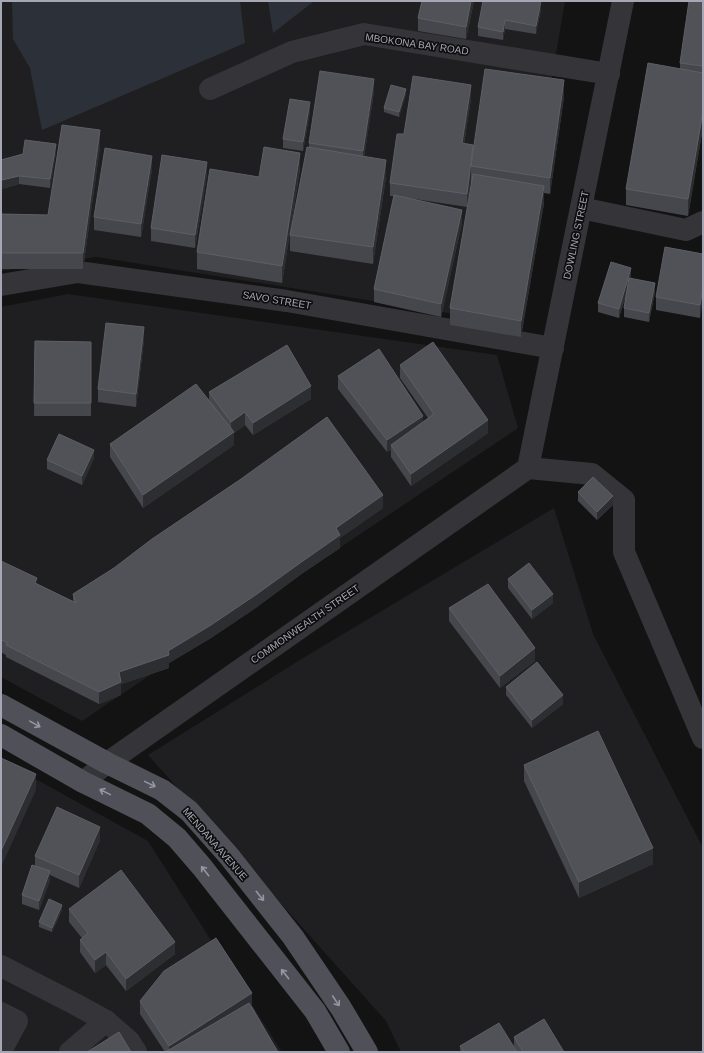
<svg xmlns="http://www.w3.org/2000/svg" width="704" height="1053" viewBox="0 0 704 1053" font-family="Helvetica,sans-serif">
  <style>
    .built { fill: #1f1f21 }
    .water { fill: #2c3139 }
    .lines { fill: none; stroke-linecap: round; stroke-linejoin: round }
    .minor { stroke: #343439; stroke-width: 22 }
    .major { stroke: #505158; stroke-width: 22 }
    .wall { fill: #46474c }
    .shaded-wall { fill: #2d2e31 }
    .building { fill: #505257; stroke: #5e5f66 }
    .oneway { stroke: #9496a2 }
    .labels { text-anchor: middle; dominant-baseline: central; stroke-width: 3.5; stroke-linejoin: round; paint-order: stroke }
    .street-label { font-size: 10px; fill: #a5a7b4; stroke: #0e0e0f }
  </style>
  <rect width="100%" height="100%" fill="#131314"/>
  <g class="built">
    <path d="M1 1H565L510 323 97 257 1 271Z"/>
    <path d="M68 294 497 355 518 428 82 721 1 677V307Z"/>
    <path d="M554 508 593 634 703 848V1052H401L386 1021 148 755 303 658Z"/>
    <path d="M1 760 148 841 282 1052H1Z"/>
  </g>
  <g class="water">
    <path d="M12 1H240L245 43 42 130 30 68 13 39Z"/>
    <path d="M268 1H314L273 33Z"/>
  </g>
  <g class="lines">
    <g class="minor">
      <path d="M210 89 292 52 364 34 609 74"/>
      <path d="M581 208 686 230 703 222"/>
      <path d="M1 285 78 272 287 301 553 348"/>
      <path d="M528 468 623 1"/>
      <path d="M528 468 592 474 624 500V552L703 738"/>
      <path d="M83 782 107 763 528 468"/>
      <path d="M1 966 75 1004 106 1021 129 1041 136 1052"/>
      <path d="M1 1013 17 1021 1 1051"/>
      <path d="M70 1052 106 1021"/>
    </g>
    <g class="major">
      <path d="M1 705 107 763 162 790 189 811 229 856 293 937 341 1008 367 1052"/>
      <path d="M1 735 83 782 148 814 177 838 202 867 315 1011 339 1052"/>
    </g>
  </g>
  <g class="wall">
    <path d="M422 1H474L466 39 418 31V18Z"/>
    <path d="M703 1V127L688 216 626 205V189L680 69V63Z"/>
    <path d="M541 10 536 34 505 29 503 40 478 36V27Z"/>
    <path d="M374 92 364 157 386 177 373 264 290 251V235L309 148V143Z"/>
    <path d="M406 94 399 117 384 112V108Z"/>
    <path d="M564 97 550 194 544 193V203L521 337 450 325V308L472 183H471V178L467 207 408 198 462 223 441 317 374 302V289L394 196H390V183L404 134 471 98 464 144 473 145Z"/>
    <path d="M310 111 303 151 283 148V139Z"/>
    <path d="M100 147 83 269H1V214L48 215Z"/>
    <path d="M56 153 50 188 19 184 2 189 1 185V160Z"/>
    <path d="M152 169 141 237 94 230V217Z"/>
    <path d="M300 169 282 283 197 269V252L259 177Z"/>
    <path d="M207 175 195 248 151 241V228Z"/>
    <path d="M703 254 700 318 656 310V297Z"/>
    <path d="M631 277V279L655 292 649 322 624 317V308L627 292 619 318 598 312V303Z"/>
    <path d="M703 326V351L702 350V334Z"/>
    <path d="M144 340 136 407 98 402V389Z"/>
    <path d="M35 341 91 342V416H34Z"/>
    <path d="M400 365 488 433 411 486 391 457V450L387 452 338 389V376L423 422 428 418 400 378Z"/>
    <path d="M209 392 311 399 253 435 245 425 234 433V445L143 508 110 457V444L209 400Z"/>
    <path d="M94 458 82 485 47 469V460Z"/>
    <path d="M578 492 613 505 597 520 578 501Z"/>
    <path d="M383 508 340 538V548L300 575 257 607 211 638 169 663V668L121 684V695L99 704 6 657V655L1 652V561L37 584 73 601V594Z"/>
    <path d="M508 579 553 603 532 619 508 588Z"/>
    <path d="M449 608 535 661 500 688 449 621Z"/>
    <path d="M506 687 563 704 532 728 506 695Z"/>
    <path d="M524 765 653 864 579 898 524 781Z"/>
    <path d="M100 840 79 888 50 875V880L39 910 22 904V895L35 866V856Z"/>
    <path d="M69 909 175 954 126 991 106 965 95 973 80 952V940L82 938 69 922Z"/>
    <path d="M62 910 52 932 39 927V922Z"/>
    <path d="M140 1001 252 1006 278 1052H165L140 1014Z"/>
    <path d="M514 1037 564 1052H517L514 1046Z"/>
    <path d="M460 1046 517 1052H460Z"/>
  </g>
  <g class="shaded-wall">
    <path d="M471 1H474L466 39V27Z"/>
    <path d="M541 1V10L536 34V26Z"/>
    <path d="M505 20V29L503 40V32Z"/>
    <path d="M374 79V92L363 164V151Z"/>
    <path d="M564 80V97L550 194V178Z"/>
    <path d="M471 85V98L462 156V143Z"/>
    <path d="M406 89V94L399 117V112Z"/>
    <path d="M310 102V111L303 151V142Z"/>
    <path d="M703 111V127L688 216V199Z"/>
    <path d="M100 130V147L83 269V253Z"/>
    <path d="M56 144V153L50 188V179Z"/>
    <path d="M473 145 471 166V178L467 207V194Z"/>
    <path d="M300 153V169L282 283V266Z"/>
    <path d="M152 156V169L141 237V224Z"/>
    <path d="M386 160V177L373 264V247Z"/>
    <path d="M207 162V175L195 248V235Z"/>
    <path d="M19 176V184L2 189V180Z"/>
    <path d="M544 186V203L521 337V321Z"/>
    <path d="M462 210V223L441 317V304Z"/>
    <path d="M631 268V277L619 318V309Z"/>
    <path d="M655 283V292L649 322V313Z"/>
    <path d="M703 288V301L700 318V305Z"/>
    <path d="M144 327V340L136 407V394Z"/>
    <path d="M311 386V399L253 435V423Z"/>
    <path d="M245 412V425L234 433V445L143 508V495L231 434V422Z"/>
    <path d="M423 416V429L391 445V450L387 452V440Z"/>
    <path d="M488 420V433L411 486V474Z"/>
    <path d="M94 450V458L82 485V476Z"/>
    <path d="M383 495V508L340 538V548L300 575 257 607 211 638 169 663V668L121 684V695L99 704V692L119 672 168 651 336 528Z"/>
    <path d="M613 496V505L597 520V512Z"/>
    <path d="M553 594V603L532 619V610Z"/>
    <path d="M535 648V661L500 688V676Z"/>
    <path d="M563 695V704L532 728V720Z"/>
    <path d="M36 774V790L1 867V851Z"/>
    <path d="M100 827V840L79 888V875Z"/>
    <path d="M653 848V864L579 898V882Z"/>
    <path d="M50 871V880L39 910V901Z"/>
    <path d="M62 905V910L52 932V928Z"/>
    <path d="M175 942V954L126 991V979Z"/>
    <path d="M106 952V965L95 973V960Z"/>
    <path d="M252 993V1006L181 1052H169V1046Z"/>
  </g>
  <g class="building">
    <path d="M422 1H471L466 27 418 18Z"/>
    <path d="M483 1H541L536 26 505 20 503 32 478 27Z"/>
    <path d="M689 1H703V66L680 63Z"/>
    <path d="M648 63 703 73V111L688 199 626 189Z"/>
    <path d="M485 69 564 80 550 178 471 166Z"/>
    <path d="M320 71 374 79 363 151 309 143Z"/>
    <path d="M413 76 471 85 462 143 473 145 467 194 390 183 397 134H404Z"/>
    <path d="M391 85 406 89 399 112 384 108Z"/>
    <path d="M290 99 310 102 303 142 283 139Z"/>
    <path d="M62 125 100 130 83 253H1V214L48 215Z"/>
    <path d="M25 140 56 144 50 179 19 176 2 180 1 176V160L23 154Z"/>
    <path d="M264 147 300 153 282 266 197 252 210 169 259 177Z"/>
    <path d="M307 147 386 160 373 247 290 235Z"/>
    <path d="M105 148 152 156 141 224 94 217Z"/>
    <path d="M162 155 207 162 195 235 151 228Z"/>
    <path d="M473 174 544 186 521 321 450 308Z"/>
    <path d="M394 195 462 210 441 304 374 289Z"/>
    <path d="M665 247 703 254V288L700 305 656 297Z"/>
    <path d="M611 262 631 268 619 309 598 303Z"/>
    <path d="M629 278 655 283 649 313 624 308Z"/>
    <path d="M106 323 144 327 136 394 98 389Z"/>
    <path d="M35 341 91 342V403H34Z"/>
    <path d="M433 342 488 420 411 474 391 445 434 414 400 365Z"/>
    <path d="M287 345 311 386 253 423 245 412 231 422 209 392Z"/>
    <path d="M379 349 423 416 387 440 338 376Z"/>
    <path d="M196 384 234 432 143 495 110 444Z"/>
    <path d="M327 417 383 495 336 528 340 535 300 563 257 594 211 625 168 651 169 655 119 672 121 682 99 692 6 645 7 642 1 640V561L37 578 35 583 76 603 73 594 114 568 152 539 241 479Z"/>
    <path d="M59 434 94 450 82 476 47 460Z"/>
    <path d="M593 477 613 496 597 512 578 492Z"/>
    <path d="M529 563 553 594 532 610 508 579Z"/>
    <path d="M488 584 535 648 500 676 449 608Z"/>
    <path d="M537 662 563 695 532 720 506 687Z"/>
    <path d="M598 731 653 848 579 882 524 765Z"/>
    <path d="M1 758 36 774 1 851Z"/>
    <path d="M57 807 100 827 79 875 35 856Z"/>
    <path d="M32 865 50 871 39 901 22 895Z"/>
    <path d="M121 870 175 942 126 979 106 952 95 960 80 940 88 933 69 909Z"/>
    <path d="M49 899 62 905 52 928 39 922Z"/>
    <path d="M216 938 252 993 169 1046 140 1001 164 971Z"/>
    <path d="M249 1003 278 1052H167V1051Z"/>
    <path d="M544 1019 564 1052H523L514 1037Z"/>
    <path d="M499 1023 517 1052H464L460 1046Z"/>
    <path d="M119 1032 131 1052H87Z"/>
  </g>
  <defs><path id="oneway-shaft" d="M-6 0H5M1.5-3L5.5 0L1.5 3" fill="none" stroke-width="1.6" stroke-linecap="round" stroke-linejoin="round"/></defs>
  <g class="oneway">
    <use href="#oneway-shaft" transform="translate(35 724) rotate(29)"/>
    <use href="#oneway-shaft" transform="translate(150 784) rotate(26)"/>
    <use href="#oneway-shaft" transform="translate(105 792) rotate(-154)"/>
    <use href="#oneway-shaft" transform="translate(205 871) rotate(-128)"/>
    <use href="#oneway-shaft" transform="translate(260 896) rotate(51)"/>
    <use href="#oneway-shaft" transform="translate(285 974) rotate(-128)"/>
    <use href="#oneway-shaft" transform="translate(336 1001) rotate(56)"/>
  </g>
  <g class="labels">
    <g class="street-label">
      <text transform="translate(417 44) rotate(8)">MBOKONA BAY ROAD</text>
      <text transform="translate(576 235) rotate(-78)">DOWLING STREET</text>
      <text transform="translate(277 300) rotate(9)">SAVO STREET</text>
      <text transform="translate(305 624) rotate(-35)">COMMONWEALTH STREET</text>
      <text transform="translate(215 844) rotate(49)">MENDANA AVENUE</text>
    </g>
  </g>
  <rect width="704" height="1053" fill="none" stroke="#a5a7b4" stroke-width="4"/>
</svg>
